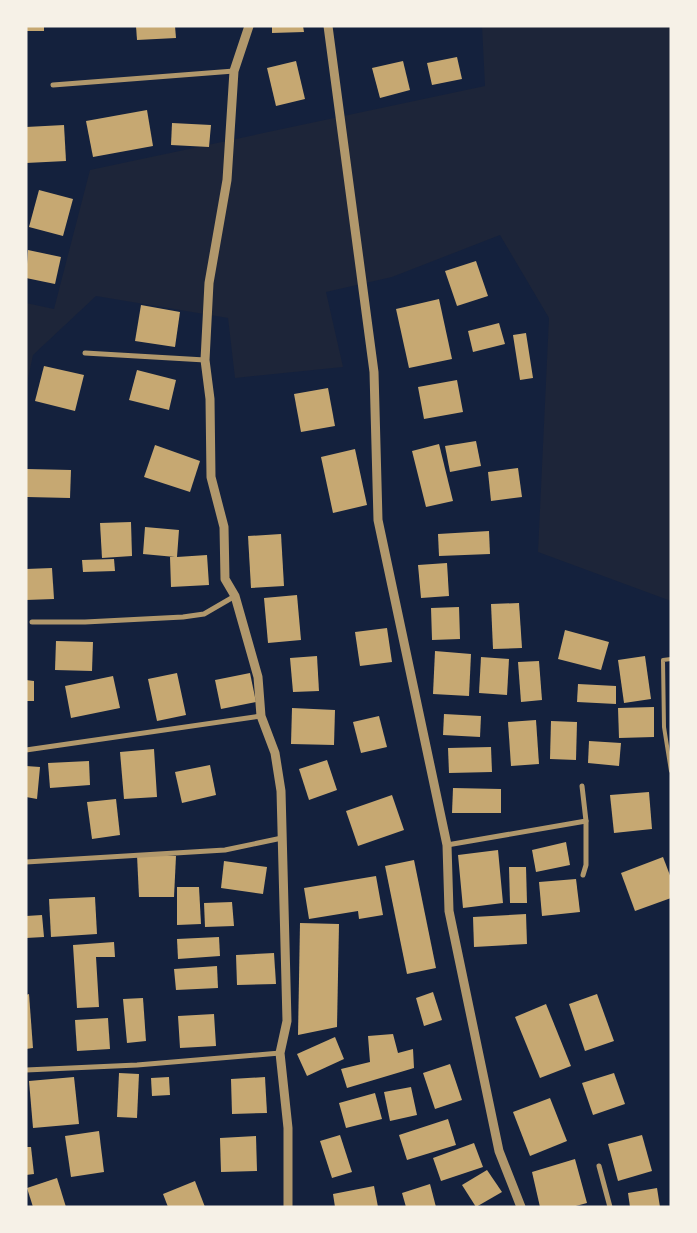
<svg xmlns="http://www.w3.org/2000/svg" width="697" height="1233" viewBox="0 0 697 1233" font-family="Roboto,sans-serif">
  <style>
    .green { fill: #1d2539 }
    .building { fill: #c6a872 }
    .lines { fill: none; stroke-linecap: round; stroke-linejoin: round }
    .service { stroke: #b1986c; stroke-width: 4 }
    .minor { stroke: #b1986c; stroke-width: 5 }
    .tertiary { stroke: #b1986c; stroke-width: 9 }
  </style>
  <rect width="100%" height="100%" fill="#14213d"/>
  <path class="green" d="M482 26H671V601L538 552 549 318 500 235 392 277 326 292 343 367 235 378 228 318 96 296 33 355 26 388V303L54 309 90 170 485 86Z"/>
  <g class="building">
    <rect x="26" y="26" width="18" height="5"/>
    <path d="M136 26H175L176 38 137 40Z"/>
    <path d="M272 26H303L304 32 272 33Z"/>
    <path d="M457 57 462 79 432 85 427 63Z"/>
    <path d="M296 61 305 99 276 106 267 68Z"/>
    <path d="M403 61 410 90 380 98 372 68Z"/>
    <path d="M147 110 153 146 93 157 86 121Z"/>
    <path d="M172 123 211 125 209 147 171 145Z"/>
    <path d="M64 125 66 161 26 163V127Z"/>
    <path d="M39 190 73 199 63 236 29 227Z"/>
    <path d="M28 250 61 257 55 284 26 278Z"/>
    <path d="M476 261 488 296 457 306 445 271Z"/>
    <path d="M439 299 452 359 409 368 396 309Z"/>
    <path d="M141 305 180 312 175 347 135 341Z"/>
    <path d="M499 323 505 344 473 352 468 331Z"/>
    <path d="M526 333 533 378 520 380 513 335Z"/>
    <path d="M44 366 84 375 75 411 35 401Z"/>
    <path d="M137 370 176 380 169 410 129 400Z"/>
    <path d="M457 380 463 412 424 419 418 387Z"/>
    <path d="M328 388 335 426 301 432 294 394Z"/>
    <path d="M476 441 481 466 450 472 445 446Z"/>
    <path d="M439 444 453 501 426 507 412 451Z"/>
    <path d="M155 445 200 461 190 492 144 477Z"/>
    <path d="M355 449 367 505 333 513 321 457Z"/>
    <path d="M518 468 522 497 491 501 488 472Z"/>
    <path d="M27 469 71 470 70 498 27 497Z"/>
    <path d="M131 522 132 556 102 558 100 523Z"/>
    <path d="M145 527 179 530 177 557 207 555 209 585 171 587 170 557H175L143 554Z"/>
    <path d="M489 531 490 554 439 556 438 534Z"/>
    <path d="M281 534 284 586 251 588 248 536Z"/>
    <path d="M114 559 115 571 83 572 82 560Z"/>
    <path d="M447 563 449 596 421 598 418 565Z"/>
    <path d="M52 568 54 599 26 600V569Z"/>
    <path d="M297 595 301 640 268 643 264 598Z"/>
    <path d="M519 603 522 648 493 649 491 604Z"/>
    <path d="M459 607 460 639 432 640 431 608Z"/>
    <path d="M387 628 392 662 360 666 355 632Z"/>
    <path d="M565 630 609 642 601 670 558 659Z"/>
    <path d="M56 641 93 642 92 671 55 670Z"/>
    <path d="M435 651 471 654 469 696 433 694Z"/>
    <path d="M317 656 319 691 293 692 290 658Z"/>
    <path d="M645 656 651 699 624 703 618 660Z"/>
    <path d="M481 657 509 659 507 695 479 693Z"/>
    <path d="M539 661 542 700 521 702 518 662Z"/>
    <path d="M177 673 186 715 157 721 148 679Z"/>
    <path d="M250 673 256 702 221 709 215 680Z"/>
    <path d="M113 676 120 708 71 718 65 686Z"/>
    <path d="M26 680 34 681V701H26Z"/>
    <path d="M578 684 616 686V704L577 702Z"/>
    <path d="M654 707V737L619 738 618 708Z"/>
    <path d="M292 708 335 710 334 745 291 744Z"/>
    <path d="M444 714 481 716 480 737 443 735Z"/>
    <path d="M379 716 387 747 361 753 353 722Z"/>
    <path d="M536 720 539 764 511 766 508 722Z"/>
    <path d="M551 721 577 722 576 760 550 759Z"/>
    <path d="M589 741 621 743 619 766 588 763Z"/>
    <path d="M491 747 492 772 449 773 448 748Z"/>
    <path d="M154 749 157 797 124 799 120 752Z"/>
    <path d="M327 760 337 790 309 800 299 769Z"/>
    <path d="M89 761 90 785 50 788 48 763Z"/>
    <path d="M210 765 216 795 182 803 175 772Z"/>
    <path d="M26 766 40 767 37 799 26 797Z"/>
    <path d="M453 788 501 789V813H452Z"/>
    <path d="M649 792 652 829 614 833 610 795Z"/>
    <path d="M392 795 404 830 358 846 346 811Z"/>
    <path d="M116 799 120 835 92 839 87 802Z"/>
    <path d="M566 842 570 865 536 872 532 850Z"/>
    <path d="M498 850 503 903 463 908 458 855Z"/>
    <path d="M137 855 176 856 174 897H139Z"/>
    <path d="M663 857 671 878V898L635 911 621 873Z"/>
    <path d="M414 860 436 968 407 974 385 866Z"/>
    <path d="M224 861 267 867 263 894 221 888Z"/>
    <path d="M509 867H526L527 903H510Z"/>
    <path d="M376 876 383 915 359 919 358 911 309 919 304 888Z"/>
    <path d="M576 879 580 912 542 916 539 882Z"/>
    <path d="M177 887H199L201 924 177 925Z"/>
    <path d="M95 897 97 934 51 937 49 899Z"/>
    <path d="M232 902 234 926 205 927 204 903Z"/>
    <path d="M526 914 527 944 474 947 473 917Z"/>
    <path d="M42 915 44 937 26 938V916Z"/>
    <path d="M300 923 339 924 337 1027 298 1035Z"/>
    <path d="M219 937 220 956 178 959 177 939Z"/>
    <path d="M114 942 115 957H96L99 1007 77 1008 73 945Z"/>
    <path d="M274 953 276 984 237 985 236 955Z"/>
    <path d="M217 966 218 988 176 990 174 969Z"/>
    <path d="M433 992 442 1020 424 1026 416 998Z"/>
    <path d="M29 994 33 1048 26 1049V995Z"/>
    <path d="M597 994 614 1041 585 1051 569 1004Z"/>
    <path d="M143 998 146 1041 127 1043 123 999Z"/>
    <path d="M546 1004 571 1066 540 1078 515 1017Z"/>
    <path d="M214 1014 216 1046 180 1048 178 1016Z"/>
    <path d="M108 1018 110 1049 77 1051 75 1020Z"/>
    <path d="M393 1034 398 1053 413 1049 414 1068 347 1088 341 1069 370 1062 368 1036Z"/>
    <path d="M335 1037 344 1059 307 1076 297 1054Z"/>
    <path d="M450 1064 462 1100 435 1109 423 1073Z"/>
    <path d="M119 1073 139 1074 137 1118 117 1117Z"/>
    <path d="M614 1073 625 1104 593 1115 582 1083Z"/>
    <path d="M74 1077 79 1124 33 1128 29 1081Z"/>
    <path d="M169 1077 170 1095 152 1096 151 1078Z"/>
    <path d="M265 1077 267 1113 232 1114 231 1079Z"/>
    <path d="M411 1087 417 1115 390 1121 384 1092Z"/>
    <path d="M375 1093 382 1119 346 1128 339 1103Z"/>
    <path d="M550 1098 567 1141 530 1156 513 1112Z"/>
    <path d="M448 1119 456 1145 407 1160 399 1135Z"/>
    <path d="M99 1131 104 1172 71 1177 65 1136Z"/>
    <path d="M340 1135 352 1172 332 1178 320 1141Z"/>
    <path d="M642 1135 652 1171 618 1181 608 1144Z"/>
    <path d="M256 1136 257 1171 221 1172 220 1138Z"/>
    <path d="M474 1143 483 1167 441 1181 433 1158Z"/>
    <path d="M26 1147H31L34 1174 26 1175Z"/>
    <path d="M575 1159 587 1203 572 1207H540L532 1172Z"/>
    <path d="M487 1170 502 1192 476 1207 462 1185Z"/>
    <path d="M57 1178 66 1207H33L27 1188Z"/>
    <path d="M195 1181 205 1207H168L163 1194Z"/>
    <path d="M430 1184 436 1207H406L402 1193Z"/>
    <path d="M374 1186 378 1207H335L333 1194Z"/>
    <path d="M657 1188 660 1207H630L628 1193Z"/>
  </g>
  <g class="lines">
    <path class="service" d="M671 659 663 660 664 727 671 771"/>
    <g class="minor">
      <path d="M53 85 234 71"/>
      <path d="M85 353 205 360"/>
      <path d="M32 622H85L183 617 204 614 235 596"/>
      <path d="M26 750 261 716"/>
      <path d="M447 845 586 821 582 786"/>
      <path d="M26 862 225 850 282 838"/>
      <path d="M583 875 586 865V821"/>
      <path d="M26 1070 137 1065 280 1053"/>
      <path d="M599 1166 610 1207"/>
    </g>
    <g class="tertiary">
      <path d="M249 26 234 71 227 180 209 283 205 360 210 399 211 477 224 527 225 579 235 596 258 677 261 716 275 753 281 791 287 1021 280 1053 288 1128V1207"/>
      <path d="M328 26 374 372 378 520 447 845 449 911 499 1151 521 1207"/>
    </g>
  </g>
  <rect width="697" height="1233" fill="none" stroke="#f6f1e7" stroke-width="55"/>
</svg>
